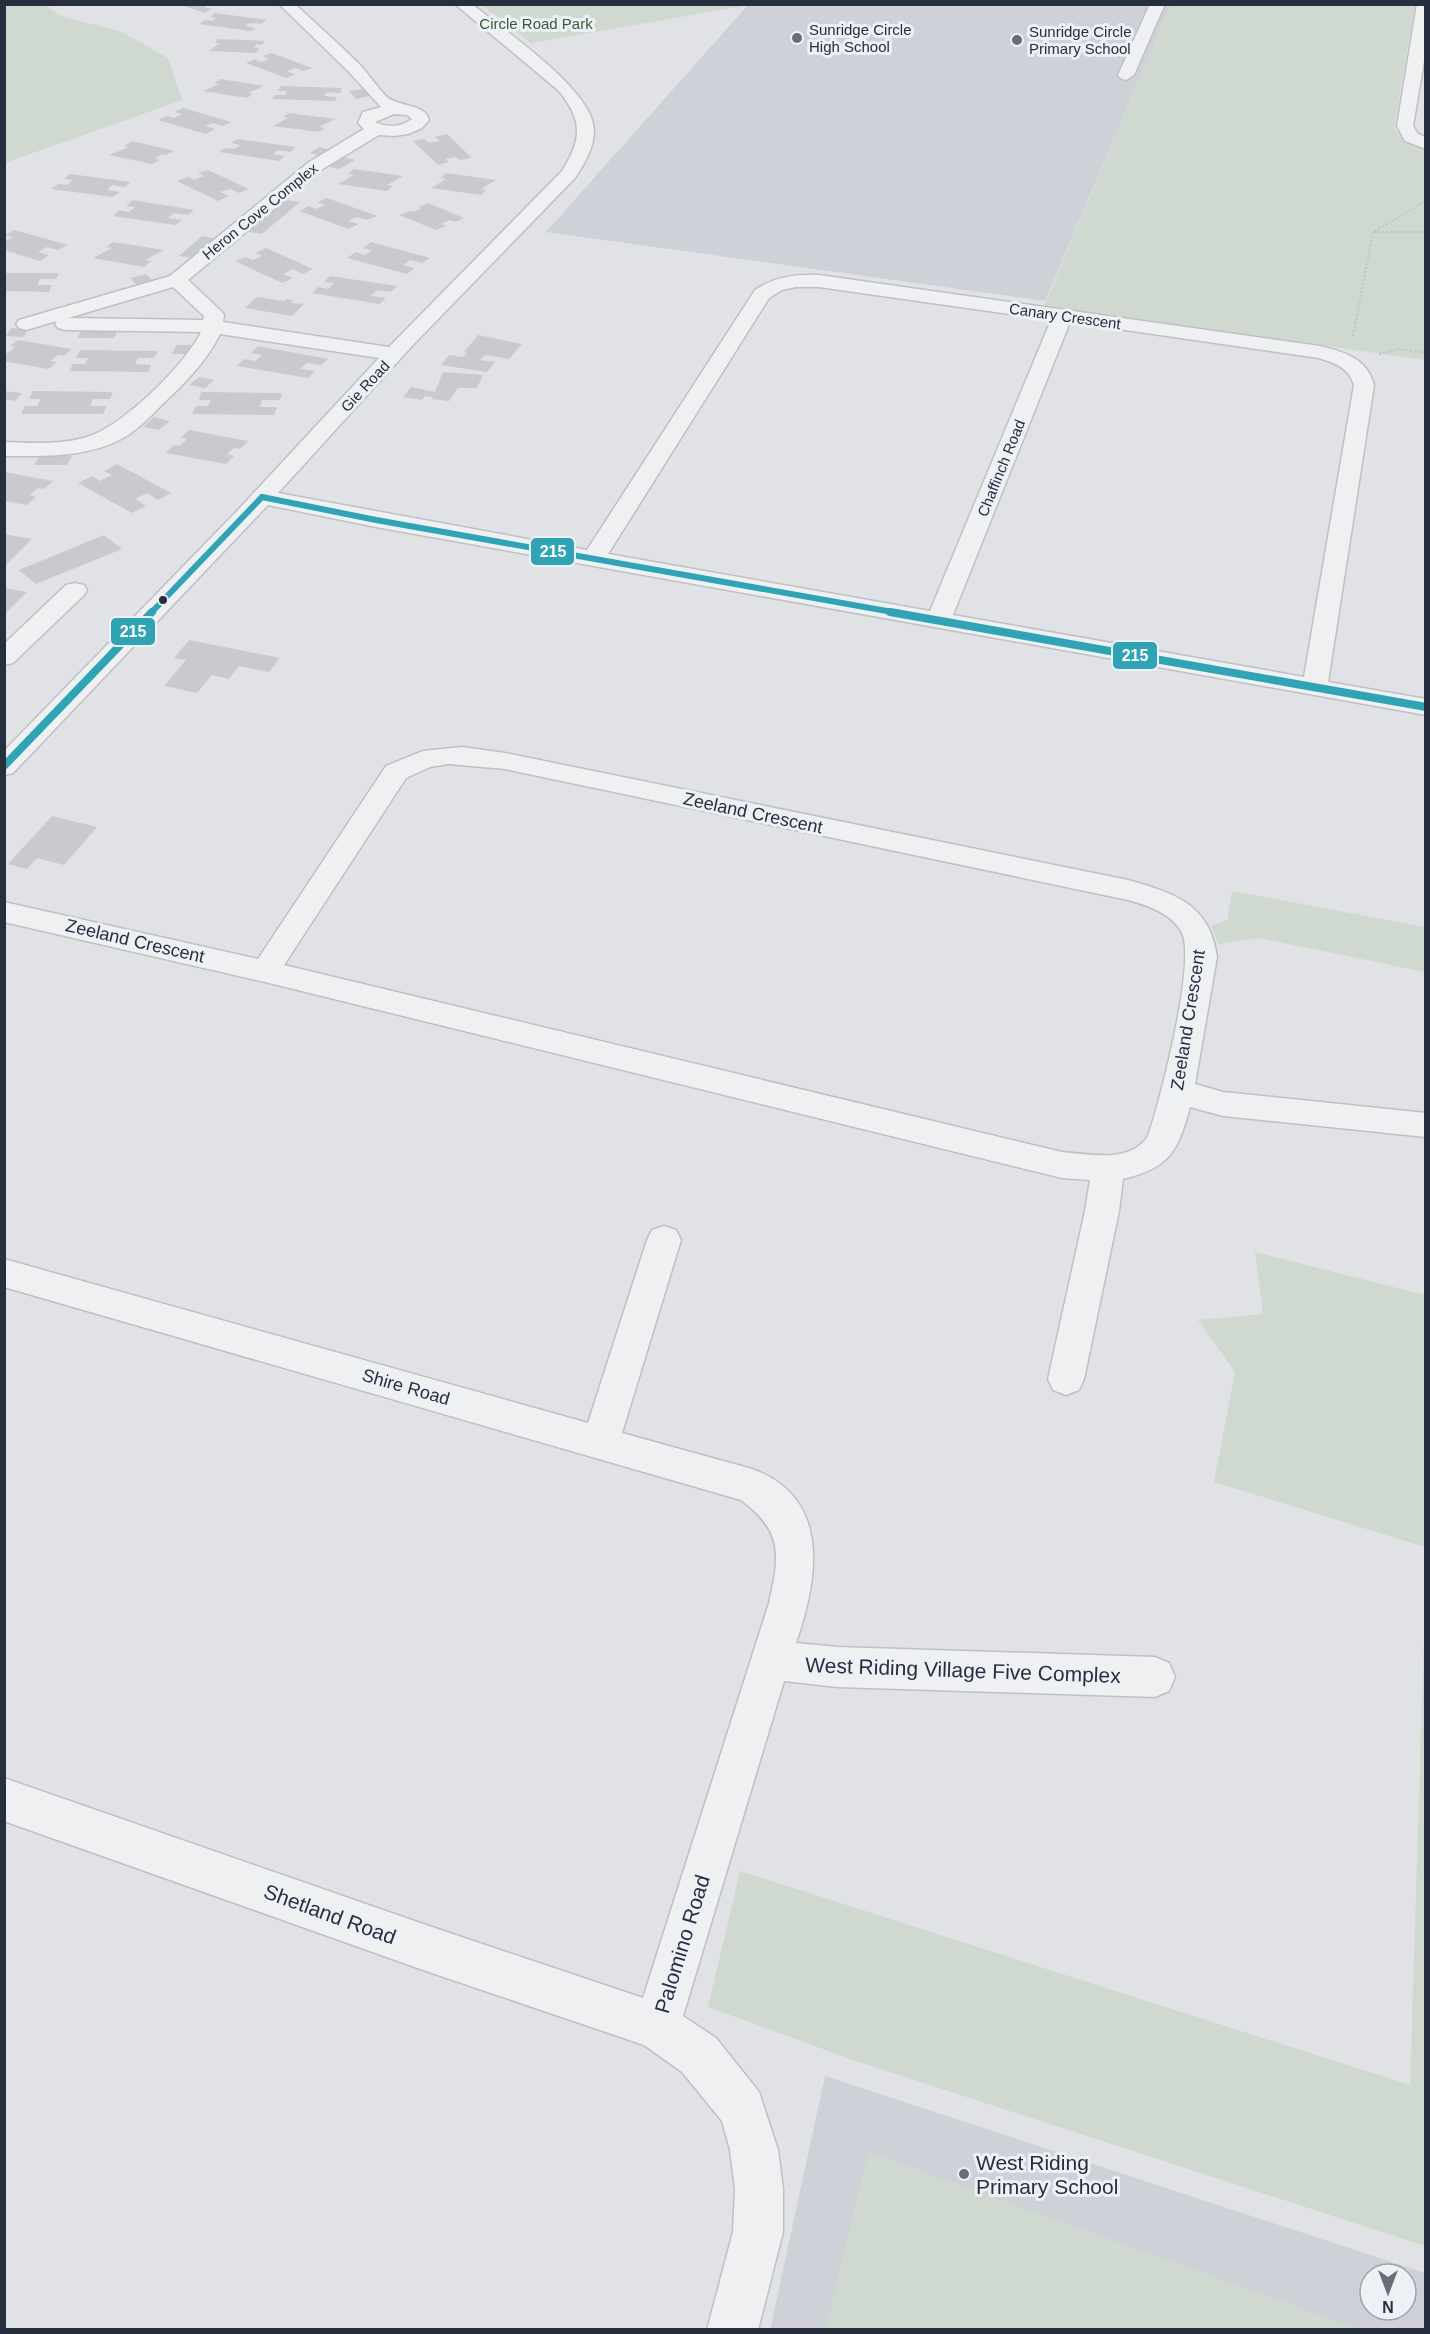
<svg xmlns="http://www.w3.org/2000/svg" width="1430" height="2334" viewBox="0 0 1430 2334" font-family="Helvetica,sans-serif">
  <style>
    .built { fill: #ced1d8; fill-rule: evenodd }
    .green { fill: #d0d9d0 }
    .building { fill: #c8cacd }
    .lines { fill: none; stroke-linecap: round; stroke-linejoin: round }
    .minor-casing { stroke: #bec0c3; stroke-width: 3 }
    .path { stroke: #c2c3c8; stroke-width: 2; stroke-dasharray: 2 2; stroke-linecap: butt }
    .minor { fill: #eff0f2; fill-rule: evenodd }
    .bus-1-far1-casing { stroke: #edf0f5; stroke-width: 9 }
    .bus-1-casing { stroke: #edf0f5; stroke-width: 11 }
    .bus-1-far1 { stroke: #30a3b4; stroke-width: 6 }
    .bus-1 { stroke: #30a3b4; stroke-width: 8 }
    .poi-dot { fill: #686d78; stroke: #edf0f5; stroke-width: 2 }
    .bus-dot { fill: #272e3e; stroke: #edf0f5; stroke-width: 2 }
    .labels { text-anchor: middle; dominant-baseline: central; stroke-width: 6; stroke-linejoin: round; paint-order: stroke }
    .far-park-label { font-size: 15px; fill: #3a5a34; stroke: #edf0f5 }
    .far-poi-label { font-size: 15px; fill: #272e3e; stroke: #edf0f5; text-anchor: start }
    .far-street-label { font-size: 15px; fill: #272e3e; stroke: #edf0f5 }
    .street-label { font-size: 18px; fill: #272e3e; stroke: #edf0f5 }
    .near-street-label { font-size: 21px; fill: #272e3e; stroke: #edf0f5 }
    .near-poi-label { font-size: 21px; fill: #272e3e; stroke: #edf0f5; text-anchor: start }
    .line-badge { stroke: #edf0f5; stroke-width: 2 }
    .badge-label { font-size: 16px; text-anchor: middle; font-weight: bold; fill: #fff }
  </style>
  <rect width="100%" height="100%" fill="#e0e2e5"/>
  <g class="built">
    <path d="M727 5H1171L1045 301 546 232 748 5 732 8Z"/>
    <path d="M825 2076 1425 2273V2329L770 2330ZM1370 2274H1406V2310H1370Z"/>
  </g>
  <g class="green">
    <path d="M4 5H45L63 17 120 31 168 58 182 100 5 163Z"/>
    <path d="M727 5 732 8 531 43 482 5Z"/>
    <path d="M1171 5H1415L1394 129 1403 139 1425 148V360L1044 306Z"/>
    <path d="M1232 891 1425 927V972L1259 938 1219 944 1211 926 1227 920Z"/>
    <path d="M1255 1252 1425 1295V1547L1214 1482 1235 1372 1198 1320 1263 1314Z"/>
    <path d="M1425 1606V2246L850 2059 708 2007 740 1871 1410 2085Z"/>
    <path d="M868 2152 1359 2329H826Z"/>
  </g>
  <g class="building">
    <path d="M179 4H209L204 7 212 9 204 13Z"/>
    <path d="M215 13 267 20 261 24 250 23 245 26 256 28 251 31 199 24 205 20 212 21 217 18 210 17Z"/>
    <path d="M218 39 265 41 262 45 257 44 254 48H259L256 53 209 51 220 43H215Z"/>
    <path d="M272 53 312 68 303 71 295 68 287 71 295 74 286 78 246 63 255 59 261 62 269 59 263 56Z"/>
    <path d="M220 79 264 86 248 93 253 94 247 98 203 91 219 84 214 83Z"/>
    <path d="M281 86 342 88 340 93 327 92 324 96 337 97 335 101 272 99 275 95H285L287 91H278Z"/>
    <path d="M363 89 369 96 356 99 349 91Z"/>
    <path d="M183 108 231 122 223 126 213 123 205 126 215 129 206 134 158 120 167 116 174 118 182 114 175 112Z"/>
    <path d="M289 113 335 119 319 127 325 128 319 132 273 126 288 118 283 117Z"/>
    <path d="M447 134 472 158 460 160 456 157 445 159 449 162 438 165 413 141 424 139 429 143 440 141 435 137Z"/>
    <path d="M237 139 296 147 290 152 278 150 273 154 285 156 279 161 219 152 225 148 235 149 240 145 231 143Z"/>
    <path d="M132 141 175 151 166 155 162 154 155 159 160 160 152 164 109 155 129 147 124 146Z"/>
    <path d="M319 147 331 150 321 156 310 153Z"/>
    <path d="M343 157 355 160 339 169 327 166Z"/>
    <path d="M354 169 403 176 387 185 393 186 387 191 338 184 354 175 348 174Z"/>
    <path d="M208 170 249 189 239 193 230 189 220 192 229 196 218 201 177 181 188 177 194 180 204 176 198 173Z"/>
    <path d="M446 173 496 180 481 189 486 190 481 195 431 188 446 179 441 178Z"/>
    <path d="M70 174 131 182 125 187 112 185 107 190 120 192 113 197 51 189 58 184 67 185 73 180 64 179Z"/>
    <path d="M327 198 377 216 367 220 357 217 348 221 359 224 349 229 299 211 309 206 316 209 325 205 317 202Z"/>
    <path d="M133 200 194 210 188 215 174 213 168 218 182 220 175 225 113 216 119 210 129 212 135 207 126 206Z"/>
    <path d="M286 200 300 202 262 234 248 232Z"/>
    <path d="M428 203 464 218 455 222 450 220 441 224 446 226 436 230 399 215 410 211 413 212 422 208 418 207Z"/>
    <path d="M14 230 68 245 58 250 47 247 38 252 49 255 40 261 4 250V242L13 237 5 235Z"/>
    <path d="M202 236 216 239 193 258 179 256Z"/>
    <path d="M113 242 164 250 145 260 151 261 144 267 93 258 112 248 106 247Z"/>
    <path d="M371 242 430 258 422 263 410 260 403 265 415 268 407 274 347 258 356 252 365 255 372 250 363 248Z"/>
    <path d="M266 248 313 269 303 274 293 269 283 274 293 278 282 283 235 261 246 257 253 260 262 256 255 253Z"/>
    <path d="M4 273H59L56 279H40L37 285H52L49 292 4 291Z"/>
    <path d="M146 274 152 280 136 284 130 278Z"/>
    <path d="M330 276 397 286 391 292 377 290 371 296 386 298 379 304 312 293 318 287 328 289 334 283 324 282Z"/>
    <path d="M257 297 284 301 287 299 294 300 291 303 304 304 292 316 245 308Z"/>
    <path d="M11 328 28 329 24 337 6 336Z"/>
    <path d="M82 330H118L114 338H77Z"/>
    <path d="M478 335 522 344 509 359 485 355 480 360 495 362 487 372 441 365 449 355 463 357 467 353 464 352Z"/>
    <path d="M18 340 72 349 64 356 58 355 50 361 57 362 48 369 4 361V353H8L15 347 10 346Z"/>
    <path d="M176 345H193L189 354H172Z"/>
    <path d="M258 346 328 359 321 365 307 363 300 369 315 371 308 378 237 366 244 359 255 361 262 355 251 353Z"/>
    <path d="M80 350 158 351 154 358H138L135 364 151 365 148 372 69 371 73 364H85L88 358H76Z"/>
    <path d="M443 372 483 375 477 388H458L449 401 431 399 433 397 425 396 422 400 403 397 411 387 435 392Z"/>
    <path d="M199 377 214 380 205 388 189 385Z"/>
    <path d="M4 391 22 393 15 401 4 399Z"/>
    <path d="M33 391 113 392 110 399H93L90 406H107L103 414H21L25 406H37L41 399H29Z"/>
    <path d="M201 392 282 393 280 400H262L260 407H277L274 415 192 414 196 406H208L211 400H199Z"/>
    <path d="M154 417 170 421 159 430 143 427Z"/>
    <path d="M189 430 248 441 240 449 234 448 227 454 234 456 226 464 166 453 174 445 180 446 187 439 181 438Z"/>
    <path d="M39 456H72L67 465H34Z"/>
    <path d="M117 464 171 493 158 500 147 493 135 499 146 506 132 513 78 483 92 476 100 481 112 475 104 471Z"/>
    <path d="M4 472 53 481 44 489 38 488 29 495 36 497 27 505 4 501Z"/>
    <path d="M4 534 32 539 4 567Z"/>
    <path d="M104 535 122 549 36 584 19 570Z"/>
    <path d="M4 588 27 592 4 615Z"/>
    <path d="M189 640 280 658 269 672 239 666 229 679 212 675 197 693 164 686 186 660 174 658Z"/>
    <path d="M52 816 97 827 64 865 37 858 27 869 8 864Z"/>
  </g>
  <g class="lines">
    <defs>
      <g id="minor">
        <path d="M279 4H295C317 25 339 44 360 65 370 75 377 88 387 97 399 107 426 104 429 120L422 128 408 134 394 136 379 135 321 170 188 280 221 311 224 315 223 322 389 347 562 171C582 139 583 121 559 91L455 4H472C503 30 594 90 594 131 594 148 584 164 575 178L411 347 278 493 587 550 755 290C774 277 796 274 819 275L1320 346C1344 352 1367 358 1374 385L1328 682 1426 699V715L376 527 268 505 13 773 4 775V751L237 511 379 358 220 334C208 358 191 377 172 395 157 409 140 429 123 438 88 458 43 456 4 456V442C32 443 61 445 87 437 123 426 184 366 201 332L65 330 58 328 55 324 57 321 26 330 19 328 16 324 19 320 170 276 309 162 364 129 358 123 363 112 381 107 349 72ZM394 114 407 115 412 119C401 127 388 128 375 122ZM173 287 204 316 203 320 68 318ZM796 287H819L1051 320 930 611 608 554 769 298 782 290ZM1070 322 1319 358C1335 363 1349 368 1354 385L1304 677 953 615Z"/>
        <path d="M1150 4H1165L1134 75 1126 80 1120 78 1118 75Z"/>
        <path d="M1417 4H1426V49L1413 126 1418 134 1426 137V149L1405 141 1397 126Z"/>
        <path d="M75 583 84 585 87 590 84 595 13 663 4 665V644L66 585Z"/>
        <path d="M462 747 505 753 1128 880C1174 893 1210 904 1217 957L1195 1084 1223 1092 1426 1113V1137L1223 1116 1190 1107C1178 1151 1170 1168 1123 1179L1119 1211 1084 1379 1079 1390 1066 1395 1053 1390 1048 1379 1085 1211 1090 1180 1062 1178 265 982 4 922V902L258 959 386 766 423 751ZM449 764 505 769 1128 900C1147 905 1173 914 1182 933 1196 962 1160 1102 1148 1136 1130 1164 1089 1154 1062 1152L284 965 406 778 430 767Z"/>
        <path d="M664 1226 676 1230 681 1240 622 1433 752 1469C832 1498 818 1579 796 1643L838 1647 1155 1657 1169 1663 1175 1677 1169 1691 1155 1697 838 1687 784 1681 683 2016 716 2038 759 2092 778 2150 783 2189V2232L758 2330H707L733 2232 735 2189 730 2150 722 2121 682 2072 644 2045 426 1971 4 1821V1778L426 1925 643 1998 769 1603C780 1555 783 1531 741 1500L4 1287V1259L588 1423 647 1240 652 1230Z"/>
      </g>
    </defs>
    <use href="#minor" class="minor-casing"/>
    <g class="path">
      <path d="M1374 232H1426"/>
      <path d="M1353 336 1373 232 1426 201"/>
      <path d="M1379 354 1399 349 1426 353"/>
    </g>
    <use href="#minor" class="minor"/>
    <defs>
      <g id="bus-1-far1">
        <path d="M262 497 376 520 898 613"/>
        <path d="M151 613 262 497"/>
      </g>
      <g id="bus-1">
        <path d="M890 612 1426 707"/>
        <path d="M4 766 152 612"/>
      </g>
    </defs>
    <use href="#bus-1-far1" class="bus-1-far1-casing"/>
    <use href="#bus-1" class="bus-1-casing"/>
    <use href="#bus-1-far1" class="bus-1-far1"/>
    <use href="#bus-1" class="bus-1"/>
  </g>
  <g class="poi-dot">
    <circle cx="797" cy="38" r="6"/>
    <circle cx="1017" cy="40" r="6"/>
    <circle cx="964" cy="2174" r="6"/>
  </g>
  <circle class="bus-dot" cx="163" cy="600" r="5"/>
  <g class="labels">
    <g class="far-park-label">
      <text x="536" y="23">Circle Road Park</text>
    </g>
    <g class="far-poi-label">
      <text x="809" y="29">Sunridge Circle<tspan x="809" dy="17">High School</tspan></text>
      <text x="1029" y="31">Sunridge Circle<tspan x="1029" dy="17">Primary School</tspan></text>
    </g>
    <g class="far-street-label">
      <text transform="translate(260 211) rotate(-39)">Heron Cove Complex</text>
      <text transform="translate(1065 316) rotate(8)">Canary Crescent</text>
      <text transform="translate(365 386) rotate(-47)">Gie Road</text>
      <text transform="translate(1001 468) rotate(-68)">Chaffinch Road</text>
    </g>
    <g class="street-label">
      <text transform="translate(753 813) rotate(12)">Zeeland Crescent</text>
      <text transform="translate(135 941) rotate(13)">Zeeland Crescent</text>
      <text transform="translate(1188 1020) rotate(-81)">Zeeland Crescent</text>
      <text transform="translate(406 1387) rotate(16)">Shire Road</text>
    </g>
    <g class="near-street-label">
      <text transform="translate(963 1670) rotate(2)">West Riding Village Five Complex</text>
      <text transform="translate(330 1914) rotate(20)">Shetland Road</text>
      <text transform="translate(682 1944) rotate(-73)">Palomino Road</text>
    </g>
    <g class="near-poi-label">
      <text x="976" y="2162">West Riding<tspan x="976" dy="24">Primary School</tspan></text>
    </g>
  </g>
  <g class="line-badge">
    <rect x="530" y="537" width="45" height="29" rx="6" fill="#30a3b4"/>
    <rect x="110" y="617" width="46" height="29" rx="6" fill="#30a3b4"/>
    <rect x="1112" y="641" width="46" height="29" rx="6" fill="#30a3b4"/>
  </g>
  <g class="badge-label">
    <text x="553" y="557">215</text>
    <text x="133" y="637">215</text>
    <text x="1135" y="661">215</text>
  </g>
  <rect width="1430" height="2334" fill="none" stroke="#272e3e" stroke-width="12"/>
  <g transform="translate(1388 2292) rotate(180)"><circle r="28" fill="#edf0f5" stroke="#9ea2ac" stroke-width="1.5"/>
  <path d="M0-4.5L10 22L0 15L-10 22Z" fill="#686d78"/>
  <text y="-9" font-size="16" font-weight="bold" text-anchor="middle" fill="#272e3e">N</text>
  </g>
</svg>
